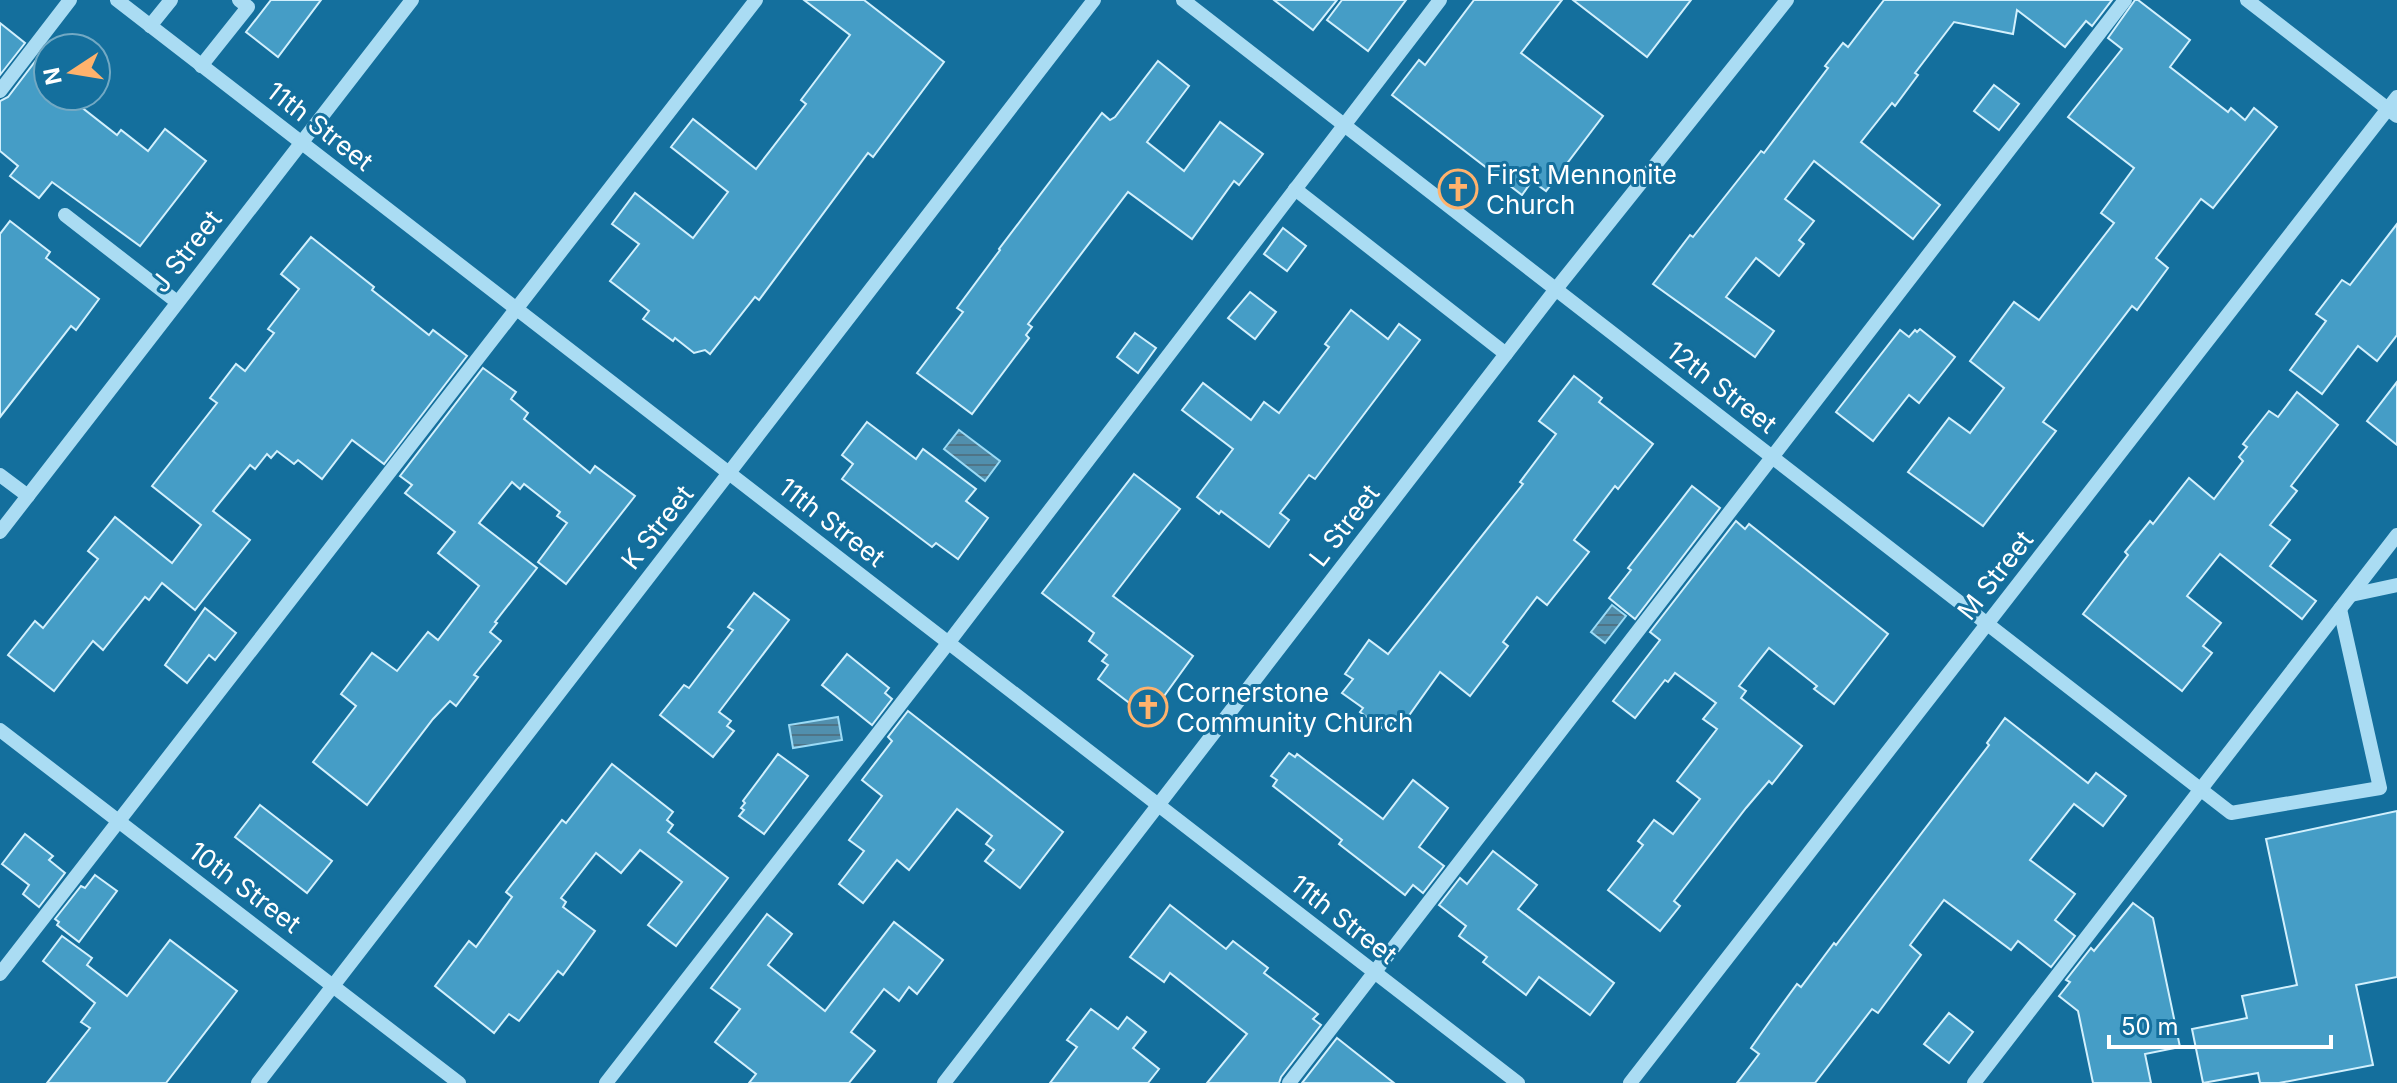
<svg xmlns="http://www.w3.org/2000/svg" width="2397" height="1083" viewBox="0 0 2397 1083" font-family="Inter,sans-serif">
  <style>
    .water { fill: url(#water-rules); stroke: #9cdbf6; stroke-width: 2 }
    .building { fill: #459dc6; stroke: #d2f0fd; stroke-width: 2 }
    .lines { fill: none; stroke-linecap: round; stroke-linejoin: round }
    .minor { stroke: #aadcf3; stroke-width: 14 }
    .labels { text-anchor: middle; dominant-baseline: central; stroke-width: 6; stroke-linejoin: round; paint-order: stroke }
    .street-label { font-size: 26px; fill: #fff; stroke: #146f9d }
    .poi-label { font-size: 26px; fill: #fff; stroke: #146f9d; text-anchor: start }
  </style>
  <defs>
    <pattern id="water-rules" width="6" height="5" patternUnits="userSpaceOnUse" patternTransform="scale(2)"><rect width="6" height="5" fill="#518fad"/><path d="M0 2.5h6" fill="none" stroke="#4f7486"/></pattern>
  </defs>
  <rect width="100%" height="100%" fill="#146f9d"/>
  <g class="water">
    <path d="M959 430 1000 461 985 481 944 449Z"/>
    <path d="M1612 605 1626 616 1605 643 1591 632Z"/>
    <path d="M838 717 842 740 793 748 789 725Z"/>
  </g>
  <g class="building">
    <path d="M271 0H321L278 57 246 32Z"/>
    <path d="M804 0H864L944 62 873 157 868 153 759 300 755 297 710 354 705 350 694 353 675 338 673 341 643 319 649 311 610 281 639 244 612 224 635 193 693 238 728 192 671 147 693 119 756 169 806 104 801 100 850 35Z"/>
    <path d="M1274 0H1337L1313 30Z"/>
    <path d="M1342 0H1406L1368 51 1327 20Z"/>
    <path d="M1474 0H1562L1521 53 1603 116 1546 191 1532 181 1522 195 1392 95 1419 60 1425 65Z"/>
    <path d="M1573 0H1691L1647 57Z"/>
    <path d="M1884 0H2112L2092 26 2086 21 2065 47 2017 10 2013 34 1954 22 1915 73 1918 75 1895 106 1892 103 1861 142 1940 205 1913 239 1814 161 1785 199 1814 221 1799 240 1804 244 1779 276 1756 258 1726 297 1774 331 1755 357 1653 284 1690 235 1693 237 1761 151 1764 153 1828 68 1825 66 1843 43 1848 47Z"/>
    <path d="M2135 0H2138L2190 40 2170 67 2228 112 2231 108 2245 120 2254 108 2277 127 2213 208 2201 199 2156 258 2168 268 2137 310 2132 306 2043 422 2056 431 1983 526 1908 472 1949 418 1970 433 2004 388 1970 361 2014 302 2039 320 2114 223 2101 213 2134 168 2068 117 2122 49 2108 38Z"/>
    <path d="M0 23 25 43 0 75Z"/>
    <path d="M40 55 48 62V96H88L80 106 117 135 121 130 148 151 165 129 206 161 140 246 52 182 39 198 10 176 18 166 0 151V101L8 97Z"/>
    <path d="M1158 61 1189 86 1147 142 1184 171 1220 122 1263 154 1239 185 1234 181 1192 239 1128 192 1028 324 1032 327 1026 335 1029 338 972 414 917 373 963 312 957 308 1000 250 999 249 1102 113 1110 120 1115 117Z"/>
    <path d="M1994 85 2019 104 1999 130 1974 111Z"/>
    <path d="M10 221 50 252 46 258 99 299 76 330 71 326 0 417V234Z"/>
    <path d="M2397 224V335L2377 361 2358 346 2322 394 2290 370 2326 321 2316 314 2342 280 2350 285Z"/>
    <path d="M1283 228 1306 246 1287 271 1264 254Z"/>
    <path d="M311 237 374 287 372 290 429 335 433 330 467 356 384 464 352 440 322 479 298 460 294 464 277 451 271 458 267 454 255 469 250 465 213 511 250 540 195 610 162 583 149 600 145 597 103 650 93 641 54 691 8 655 35 621 43 628 98 559 88 551 115 517 172 563 201 525 152 486 217 403 210 398 236 364 245 371 274 333 268 329 299 289 281 274Z"/>
    <path d="M1250 292 1276 312 1255 339 1228 318Z"/>
    <path d="M1351 310 1388 339 1399 324 1420 340 1315 479 1309 475 1280 513 1289 520 1269 547 1221 511 1219 514 1197 497 1233 449 1182 410 1203 383 1251 420 1264 402 1279 413 1329 347 1325 344Z"/>
    <path d="M1920 329 1955 357 1919 403 1909 395 1873 441 1836 412 1900 330 1909 337 1915 330 1917 332Z"/>
    <path d="M1135 333 1156 348 1138 373 1117 357Z"/>
    <path d="M483 368 516 392 511 399 528 413 524 419 590 473 595 466 635 496 566 584 538 562 567 523 557 516 560 512 524 484 520 489 512 482 479 523 537 568 495 622 497 623 490 632 501 641 474 675 478 677 456 706 450 701 433 719 367 805 313 762 356 706 341 694 372 653 397 671 428 632 438 640 479 586 438 553 455 532 405 493 412 485 400 476Z"/>
    <path d="M1574 376 1602 398 1599 402 1653 444 1618 489 1615 486 1574 540 1589 552 1547 605 1537 597 1503 642 1508 646 1470 696 1440 672 1405 721 1398 716 1386 731 1360 712 1363 708 1342 693 1353 679 1345 674 1369 640 1388 654 1523 484 1520 482 1556 434 1539 421Z"/>
    <path d="M2397 382V445L2367 421Z"/>
    <path d="M2297 392 2338 425 2291 486 2297 491 2270 525 2290 540 2270 566 2316 601 2302 619 2220 554 2187 596 2221 623 2203 646 2212 653 2182 691 2083 614 2128 555 2125 552 2150 521 2153 524 2189 478 2214 499 2243 461 2239 457 2247 447 2243 444 2269 411 2278 417Z"/>
    <path d="M867 422 916 459 923 449 976 489 966 501 988 518 958 559 936 543 932 547 842 479 853 464 842 455Z"/>
    <path d="M1134 474 1180 509 1113 596 1193 656 1159 703 1142 690 1132 705 1098 679 1108 665 1102 661 1107 655 1089 641 1094 633 1042 593Z"/>
    <path d="M1692 486 1720 508 1635 619 1609 598 1631 570 1628 568Z"/>
    <path d="M1736 521 1745 529 1749 524 1888 634 1834 704 1814 689 1817 686 1769 648 1739 686 1746 691 1741 698 1802 746 1772 784 1769 781 1746 808 1674 901 1680 906 1660 931 1608 890 1643 845 1638 841 1654 820 1673 834 1700 799 1677 781 1717 729 1703 719 1716 703 1675 673 1668 682 1665 680 1635 718 1613 701 1660 640 1650 632Z"/>
    <path d="M754 593 789 620 719 712 731 721 727 726 734 731 713 757 660 715 684 685 689 688 733 630 728 627Z"/>
    <path d="M205 608 236 633 215 660 209 655 187 683 165 665Z"/>
    <path d="M847 654 889 688 885 693 892 699 872 725 822 685Z"/>
    <path d="M908 711 1063 832 1020 888 985 861 994 850 986 844 992 836 957 809 909 870 897 860 863 903 839 884 864 851 849 840 882 796 862 780 892 741 888 737Z"/>
    <path d="M2005 718 2088 783 2096 773 2126 796 2103 826 2074 804 2030 860 2075 894 2055 920 2075 936 2051 967 2018 941 2011 950 1944 900 1910 945 1921 955 1878 1013 1872 1009 1815 1083H1737L1759 1054 1751 1048 1770 1021 1797 984 1801 987 1834 943 1836 945 1989 745 1987 743Z"/>
    <path d="M1289 753 1295 757 1297 754 1383 819 1413 780 1448 808 1419 847 1444 866 1423 893 1413 885 1405 895 1339 844 1342 840 1273 786 1277 780 1271 776Z"/>
    <path d="M778 754 808 776 764 834 739 816 744 810 741 808 745 803 743 801Z"/>
    <path d="M612 764 673 812 667 820 673 825 668 832 728 878 676 946 648 925 682 882 640 850 621 873 596 853 561 898 566 902 563 907 595 931 563 975 558 971 519 1021 509 1014 494 1033 435 986 469 941 476 947 512 897 506 892 562 820 566 823Z"/>
    <path d="M260 805 332 861 307 893 235 837Z"/>
    <path d="M2397 811V977L2356 985 2373 1065 2279 1083H2260L2258 1073 2203 1083 2192 1029 2247 1018 2242 996 2297 985 2266 839Z"/>
    <path d="M25 834 53 856 49 860 65 873 39 907 23 894 29 885 2 864Z"/>
    <path d="M1493 851 1537 885 1518 909 1614 983 1590 1015 1539 977 1526 995 1483 962 1487 957 1459 936 1466 926 1439 905 1460 878 1467 884Z"/>
    <path d="M95 875 117 891 79 942 57 925 59 922 55 919 81 886 85 888Z"/>
    <path d="M2133 903 2153 918 2180 1047 2145 1054 2151 1083H2093L2078 1011 2059 996 2070 982 2066 980 2091 948 2094 951Z"/>
    <path d="M1170 905 1226 949 1233 941 1268 968 1264 973 1318 1014 1313 1019 1321 1025 1281 1077 1279 1083H1207L1247 1034 1170 973 1164 982 1130 957Z"/>
    <path d="M767 914 792 934 768 965 825 1011 894 922 943 960 917 994 909 987 899 1001 884 989 851 1032 875 1051 849 1083H749L756 1074 715 1042 740 1009 711 988Z"/>
    <path d="M62 936 92 958 87 965 127 996 170 940 237 991 166 1083H47L90 1028 81 1022 95 1003 43 961Z"/>
    <path d="M1091 1009 1118 1029 1127 1017 1146 1032 1133 1048 1159 1069 1148 1083H1050L1077 1047 1067 1040Z"/>
    <path d="M1949 1013 1973 1032 1949 1063 1924 1044Z"/>
    <path d="M1337 1038 1394 1083H1302Z"/>
  </g>
  <g class="lines">
    <g class="minor">
      <path d="M117 0 1518 1083"/>
      <path d="M1183 0 2231 813 2380 788 2340 609"/>
      <path d="M2247 0 2397 116"/>
      <path d="M150 26 171 0"/>
      <path d="M201 66 248 7 239 0"/>
      <path d="M0 91 70 0"/>
      <path d="M1295 189 1506 354"/>
      <path d="M65 215 177 302"/>
      <path d="M0 475 28 496"/>
      <path d="M0 532 412 0"/>
      <path d="M2351 595 2397 585"/>
      <path d="M0 730 459 1083"/>
      <path d="M0 974 756 0"/>
      <path d="M258 1083 1094 0"/>
      <path d="M606 1083 949 642 1440 0"/>
      <path d="M944 1083 1556 289 1787 0"/>
      <path d="M1289 1083 2125 0"/>
      <path d="M1630 1083 2397 97"/>
      <path d="M1974 1083 2397 535"/>
    </g>
  </g>
  <defs>
    <symbol id="church-ring" viewBox="-11 -11 22 22"><circle r="9.5" fill="#146f9d" stroke="#ffb26c" stroke-width="1.5"/><path d="M-1.2-6h2.4v3.5h3.3v2.4h-3.3V6h-2.4V-.1h-3.3v-2.4h3.3Z" fill="#ffb26c"/></symbol>
  </defs>
  <g fill-rule="evenodd">
    <use href="#church-ring" x="1436" y="167" width="44" height="44"/>
    <use href="#church-ring" x="1126" y="685" width="44" height="44"/>
  </g>
  <g class="labels">
    <g class="street-label">
      <text transform="translate(320 126) rotate(38)">11th Street</text>
      <text transform="translate(186 251) rotate(-52)">J Street</text>
      <text transform="translate(1722 387) rotate(38)">12th Street</text>
      <text transform="translate(832 522) rotate(38)">11th Street</text>
      <text transform="translate(1344 525) rotate(-52)">L Street</text>
      <text transform="translate(657 527) rotate(-52)">K Street</text>
      <text transform="translate(1995 575) rotate(-52)">M Street</text>
      <text transform="translate(245 887) rotate(37)">10th Street</text>
      <text transform="translate(1344 919) rotate(38)">11th Street</text>
    </g>
    <g class="poi-label">
      <text x="1486" y="174">First Mennonite<tspan x="1486" dy="30">Church</tspan></text>
      <text x="1176" y="692">Cornerstone<tspan x="1176" dy="30">Community Church</tspan></text>
    </g>
  </g>
  <g transform="translate(72 72) rotate(258)"><circle r="38" fill="#146f9d" stroke="#72a9c4" stroke-width="2"/>
  <path d="M0-6L14 30L0 20L-14 30Z" fill="#ffb26c"/>
  <text y="-12" font-size="22" font-weight="bold" text-anchor="middle" fill="#ffffff">N</text>
  </g>
  <path d="M2109 1035v12h222v-12" fill="none" stroke="#ffffff" stroke-width="4"/>
  <text x="2121" y="1035" font-size="24" fill="#ffffff" stroke="#146f9d" stroke-width="6" paint-order="stroke">50 m</text>
</svg>
